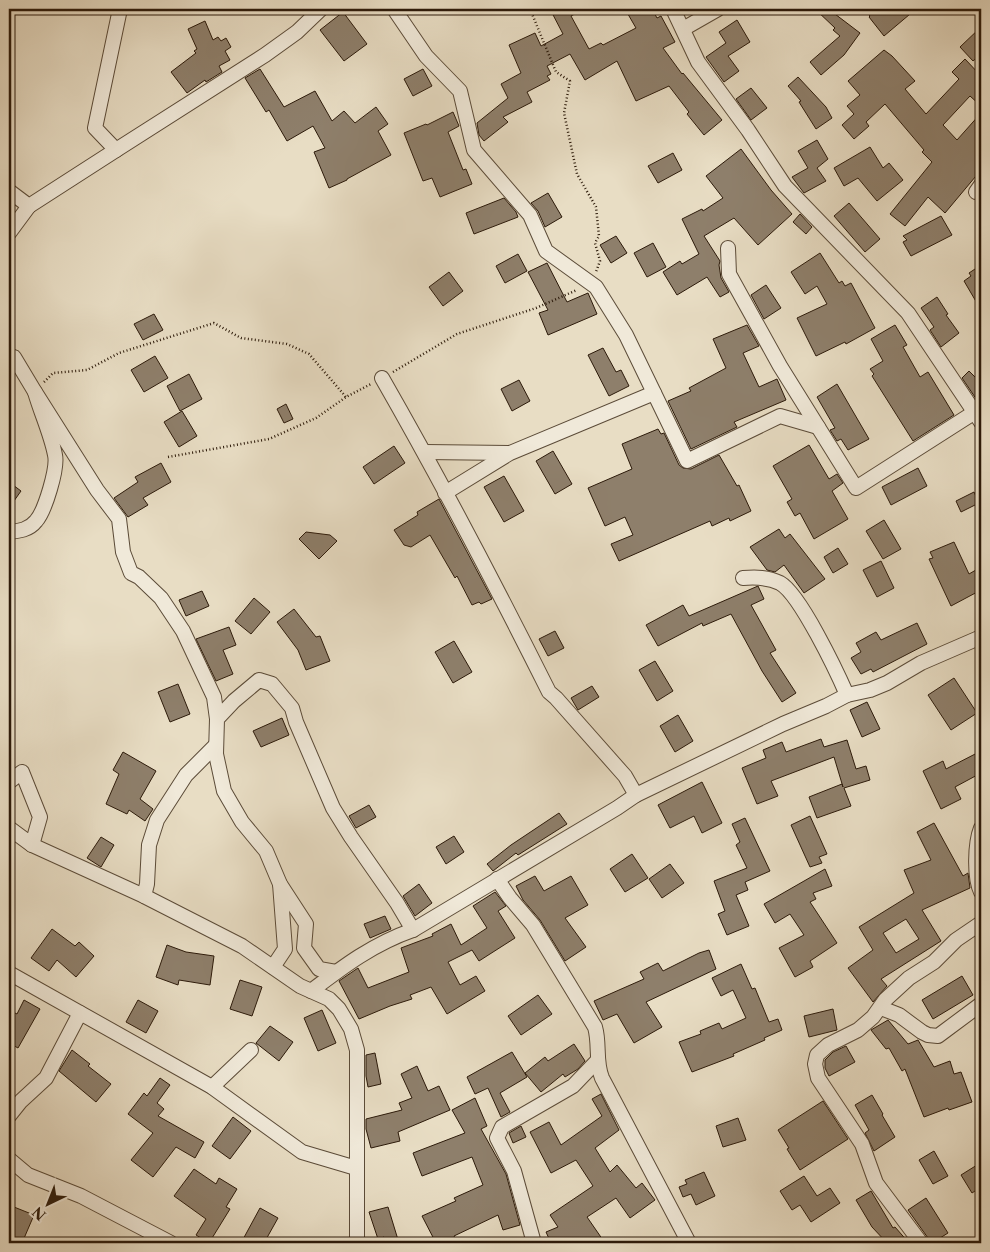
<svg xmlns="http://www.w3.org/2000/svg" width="990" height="1252" viewBox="0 0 990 1252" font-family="'Libre Caslon Text',serif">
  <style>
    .building { fill: #8e7f6b; stroke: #2c1a0a; fill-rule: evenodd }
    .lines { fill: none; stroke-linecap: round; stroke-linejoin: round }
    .minor-casing { stroke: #5b4b38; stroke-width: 16 }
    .path { stroke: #2c1a0a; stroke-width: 2.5; stroke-dasharray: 1 2.5; stroke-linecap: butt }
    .minor { stroke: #f0e9d9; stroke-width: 14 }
  </style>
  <rect width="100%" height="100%" fill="#e8ddc4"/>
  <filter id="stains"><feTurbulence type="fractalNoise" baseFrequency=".004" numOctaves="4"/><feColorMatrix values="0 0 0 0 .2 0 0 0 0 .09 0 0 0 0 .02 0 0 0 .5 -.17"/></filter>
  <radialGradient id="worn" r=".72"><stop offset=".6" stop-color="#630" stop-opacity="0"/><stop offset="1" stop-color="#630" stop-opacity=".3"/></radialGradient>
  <g class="building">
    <path d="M550 9H584L571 16 589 49 601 43 603 45 636 28 625 9H652L657 18 661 16 675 42 663 48 682 74 683 73 722 120 704 135 687 114 689 112 669 86 636 101 617 61 585 80 570 54 547 66 551 74 547 76 550 80 527 92 532 102 503 117 508 122 484 141 479 135 477 123 508 98 501 84 521 73 509 45 535 33 541 46 563 34Z"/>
    <path d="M815 9H841L835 14 860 33 844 55 821 75 810 62 840 36 833 30 835 28Z"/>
    <path d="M864 9H916L884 36 869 17 870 16Z"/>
    <path d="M343 12 367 44 344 61 320 30Z"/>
    <path d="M737 20 750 42 728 56 739 71 724 82 706 57 726 43 719 32Z"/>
    <path d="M205 21 213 40 218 37 221 41 226 38 231 47 225 51 230 60 219 66 222 72 206 82 205 80 187 93 171 72 196 53 194 51 197 49 188 29Z"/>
    <path d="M981 27V54L973 61 960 47Z"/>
    <path d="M884 50 892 56 915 81 905 89 926 114 959 79 952 72 965 59 981 76V106L970 96 943 125 957 140 981 113V170L945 213 928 197 905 226 890 214 932 162 922 152 924 150 885 104 866 122 869 126 854 139 842 125 854 114 847 106 860 95 848 81Z"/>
    <path d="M260 69 284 107 315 91 332 121 344 111 355 123 376 107 388 124 378 131 391 155 347 179V180L329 188 314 152 325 148 313 126 287 141 269 110 266 112 245 78Z"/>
    <path d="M423 69 432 86 413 96 404 79Z"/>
    <path d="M798 77 826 107 832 118 816 129 799 102 801 101 788 86Z"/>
    <path d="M751 88 767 108 751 120 736 99Z"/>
    <path d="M453 112 459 126 448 132 463 170 466 169 472 184 440 197 432 178 423 181 404 133 426 124 427 125Z"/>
    <path d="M817 140 828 159 817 168 826 181 804 193 792 177 808 168 798 151Z"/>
    <path d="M870 147 883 168 889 163 903 180 877 201 858 178 844 186 834 168Z"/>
    <path d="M741 149 771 190 792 214 758 245 734 218 704 236 720 261 719 265 721 278 729 292 720 297 707 277 677 295 663 272 680 261 682 264 699 254 682 219 702 209 703 211 723 198 706 176Z"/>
    <path d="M673 153 682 170 658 183 648 166Z"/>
    <path d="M548 193 562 217 545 227 538 211 531 203Z"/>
    <path d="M504 198 516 212 518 217 474 234 466 213Z"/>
    <path d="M849 203 880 239 865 252 834 216Z"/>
    <path d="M800 214 812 227 806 234 793 222Z"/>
    <path d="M941 216 952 235 911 256 903 242 907 240 903 236Z"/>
    <path d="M616 236 627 253 611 263 600 245Z"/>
    <path d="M653 243 666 267 647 277 634 253Z"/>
    <path d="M820 253 839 283 842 281 845 286 851 283 875 328 846 344 845 342 816 356 797 318 827 304 817 286 805 294 791 272Z"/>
    <path d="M518 254 527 271 505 283 496 266Z"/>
    <path d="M547 263 567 302 588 293 597 314 548 335 539 313 548 310 528 272Z"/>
    <path d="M981 265V310L964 281 971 276 969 273Z"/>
    <path d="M449 272 463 291 443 306 429 287Z"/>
    <path d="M766 285 781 308 764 319 751 295Z"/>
    <path d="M937 297 948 314 946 315 959 333 941 347 930 330 934 327 921 308Z"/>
    <path d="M154 314 163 330 143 340 134 324Z"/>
    <path d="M747 325 759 346 743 353 759 387 777 379 786 400 734 422 737 427 691 449 668 401 691 391 689 388 726 368 713 339Z"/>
    <path d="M895 325 907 345 903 347 920 377 928 372 954 415 913 441 872 376 874 374 870 369 883 361 871 339Z"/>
    <path d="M603 348 616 372 621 370 629 386 609 396 588 355Z"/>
    <path d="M155 356 168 378 144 392 131 370Z"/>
    <path d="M969 371 981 383V406L962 378Z"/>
    <path d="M189 374 202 399 180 411 167 386Z"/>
    <path d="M519 380 530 401 512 411 501 389Z"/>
    <path d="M837 384 869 439 848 450 841 439 837 441 830 430 835 428 817 397Z"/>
    <path d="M286 404 293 419 284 423 277 409Z"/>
    <path d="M182 411 197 436 179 447 164 422Z"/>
    <path d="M658 429 661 434 664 433 679 465 683 468 691 469 719 455 737 486 739 485 751 511 730 521 729 518 712 526 710 521 619 561 611 544 633 535 625 517 605 526 588 488 632 469 622 444Z"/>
    <path d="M809 445 829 479 837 474 843 483 832 491 848 519 814 539 800 513 795 516 787 502 792 499 773 466Z"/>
    <path d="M394 446 405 463 374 484 363 467Z"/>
    <path d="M553 451 572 484 555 494 536 461Z"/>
    <path d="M161 463 171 482 143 498 148 505 128 517 114 498 138 482 135 477Z"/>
    <path d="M918 468 927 486 891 505 882 487Z"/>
    <path d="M504 476 524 511 504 522 484 487Z"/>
    <path d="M9 482 21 491 9 508Z"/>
    <path d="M974 492 979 503 961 512 956 501Z"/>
    <path d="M439 499 492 599 481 604 479 602 472 605 457 576 455 578 430 535 411 547 404 545 394 530 418 515 417 512Z"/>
    <path d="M884 520 901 549 883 559 866 531Z"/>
    <path d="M779 529 785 538 790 534 825 579 804 593 784 565 775 572 767 570 750 547Z"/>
    <path d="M306 532 330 535 337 541 319 559 299 539Z"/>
    <path d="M954 542 969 574 981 567V590L951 606 929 559 933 558 930 552Z"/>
    <path d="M838 548 848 564 833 573 824 557Z"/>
    <path d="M881 561 894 588 877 597 863 570Z"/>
    <path d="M758 586 764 599 751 605 776 650 770 653 796 693 782 702 762 671 731 614 703 626 702 623 658 646 646 625 683 605 689 616Z"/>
    <path d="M202 591 209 606 186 616 179 600Z"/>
    <path d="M254 598 270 612 251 634 235 621Z"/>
    <path d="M294 609 316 637 320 636 330 661 306 670 298 650 277 622Z"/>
    <path d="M917 623 927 644 873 672 871 669 861 674 851 658 861 652 856 643 876 632 881 640Z"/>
    <path d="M229 627 236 645 223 650 233 674 216 681 196 639Z"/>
    <path d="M555 631 564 648 548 656 539 639Z"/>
    <path d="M454 641 472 672 453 683 435 652Z"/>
    <path d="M655 661 673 691 657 701 639 670Z"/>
    <path d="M954 678 977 713 951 730 928 695Z"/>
    <path d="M178 684 190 714 170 722 158 692Z"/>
    <path d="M592 686 599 697 578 710 571 698Z"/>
    <path d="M867 702 880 729 862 737 850 710Z"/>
    <path d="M678 715 693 741 675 752 660 726Z"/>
    <path d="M282 718 289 735 261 747 253 731Z"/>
    <path d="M821 739 824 747 847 740 856 769 866 766 870 780 844 788 851 806 817 818 809 797 842 784 843 787 834 757 771 781 778 796 757 804 742 768 766 758 763 750 782 742 786 752Z"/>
    <path d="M981 751V773L955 787 961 799 941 809 923 771 943 761 946 769Z"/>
    <path d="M123 752 156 771 140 799 153 809 145 821 129 810 127 814 106 804 119 774 113 770Z"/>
    <path d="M702 782 722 823 702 833 694 816 670 828 658 805Z"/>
    <path d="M369 805 376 817 356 828 349 816Z"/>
    <path d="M559 813 567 824 518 855 516 853 493 871 487 864 511 845Z"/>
    <path d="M810 816 827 854 819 857 822 863 810 867 791 825Z"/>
    <path d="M745 818 770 871 745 882 748 890 736 895 749 926 727 935 718 914 725 911 714 881 747 868 736 845 740 842 732 824Z"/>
    <path d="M934 823 963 876 968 873 970 888 922 910 941 941 881 979 887 986 873 1002 848 968 873 950 859 927 914 893 904 870 931 860 917 832ZM906 919 919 939 896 953 883 933Z"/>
    <path d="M454 836 464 852 446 864 436 847Z"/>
    <path d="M101 837 114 845 101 867 87 858Z"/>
    <path d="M632 854 648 878 625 892 610 869Z"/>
    <path d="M670 864 684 883 662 898 649 879Z"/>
    <path d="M825 869 832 886 813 893 816 899 810 902 837 943 810 961 813 967 795 977 779 948 804 935 790 914 775 923 764 904Z"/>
    <path d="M535 876 544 891 571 876 588 905 565 918 586 947 565 961 540 920 523 900 516 886Z"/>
    <path d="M419 884 432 903 415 916 403 896Z"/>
    <path d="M495 892 506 906 498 911 515 938 479 961 472 950 448 962 460 985 476 976 485 991 447 1014 431 987 410 995 412 999 390 1006 359 1019 339 981 358 968 368 988 409 972 401 948 433 936 432 934 451 924 461 945 487 928 473 906Z"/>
    <path d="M385 916 391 929 370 938 364 924Z"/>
    <path d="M52 929 75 946 79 942 94 956 76 977 57 960 49 971 31 958Z"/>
    <path d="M167 945 186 952 214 956 210 985 179 980 178 985 156 977Z"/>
    <path d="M709 950 716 969 646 1002 662 1027 634 1043 617 1014 603 1020 594 1001 644 979 640 972 658 963 663 971 699 953Z"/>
    <path d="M741 964 752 989 755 988 769 1022 778 1019 782 1030 764 1038 765 1040 733 1054 734 1056 692 1072 679 1042 701 1034 700 1031 719 1023 722 1029 746 1018 733 990 721 996 712 978Z"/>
    <path d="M962 976 973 995 933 1019 922 1000Z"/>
    <path d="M240 980 262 987 252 1016 230 1009Z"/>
    <path d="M538 995 552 1014 521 1035 508 1016Z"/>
    <path d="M24 1000 40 1009 18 1048 9 1043V1010L17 1014Z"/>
    <path d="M138 1000 158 1011 146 1033 126 1022Z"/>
    <path d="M833 1009 837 1030 809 1037 804 1016Z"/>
    <path d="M322 1010 336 1043 318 1051 304 1018Z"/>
    <path d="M888 1020 908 1044 918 1040 934 1067 950 1061 954 1074 961 1072 972 1102 949 1110 948 1108 924 1117 905 1069 902 1071 889 1048 886 1049 871 1030Z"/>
    <path d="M270 1026 293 1042 279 1061 256 1043Z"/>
    <path d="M574 1044 585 1061 578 1069 565 1077 563 1074 541 1092 525 1073 545 1057 548 1061Z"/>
    <path d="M846 1046 855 1062 829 1076 825 1068V1060L833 1052Z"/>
    <path d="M72 1050 90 1064 88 1066 111 1084 96 1102 59 1071Z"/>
    <path d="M512 1052 527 1077 500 1093 510 1112 501 1117 488 1088 475 1094 467 1077Z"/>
    <path d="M375 1053 381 1084 368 1087 366 1076V1055Z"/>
    <path d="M417 1066 428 1091 439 1086 450 1110 398 1132 400 1141 371 1148 366 1129V1119L402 1110 399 1103 412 1098 401 1074Z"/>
    <path d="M160 1078 170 1085 157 1103 164 1109 158 1116 204 1142 195 1158 176 1147 153 1177 131 1160 153 1133 128 1114 144 1093 147 1096Z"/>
    <path d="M601 1094 619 1130 595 1148 610 1172 617 1165 636 1188 642 1183 655 1200 630 1218 616 1198 587 1217 605 1243H551L546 1232 558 1227 550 1215 593 1186 576 1160 551 1173 530 1132 549 1122 561 1145 602 1116 592 1099Z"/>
    <path d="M872 1095 883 1114 882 1115 895 1137 874 1151 865 1133 869 1130 855 1105Z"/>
    <path d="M475 1098 487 1126 481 1129 506 1174 520 1225 503 1230 498 1215 454 1236 457 1243H436L422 1216 456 1201 454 1198 483 1185 472 1157 422 1176 413 1153 465 1133 452 1110Z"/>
    <path d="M823 1101 848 1139 800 1170 787 1149 789 1148 778 1130Z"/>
    <path d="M233 1117 251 1131 230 1159 212 1146Z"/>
    <path d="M738 1118 746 1140 723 1147 716 1126Z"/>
    <path d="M521 1126 526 1137 513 1143 509 1133Z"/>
    <path d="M934 1151 948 1176 933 1184 919 1160Z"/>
    <path d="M977 1165 981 1171V1187L972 1193 961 1175Z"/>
    <path d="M194 1169 216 1184 219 1178 237 1189 226 1207 230 1209 209 1243 196 1235 206 1219 174 1196Z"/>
    <path d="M704 1172 715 1196 696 1205 691 1194 683 1197 679 1187 687 1184 685 1180Z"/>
    <path d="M804 1176 817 1196 830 1188 840 1203 811 1222 800 1205 792 1210 780 1191Z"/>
    <path d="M871 1191 893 1228 895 1227 909 1243H887L872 1227 856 1200Z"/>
    <path d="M926 1198 948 1233 932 1243H930L928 1238 908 1210Z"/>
    <path d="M14 1207 34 1215 22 1243 9 1238V1218Z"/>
    <path d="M388 1207 399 1243H386L384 1237 378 1239 369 1212Z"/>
    <path d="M260 1208 278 1218 264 1243H241Z"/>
  </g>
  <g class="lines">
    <defs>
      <g id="minor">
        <path d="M120 9 95 128 116 150 265 55 297 32 321 9"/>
        <path d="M394 9 426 56 460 91 474 150 530 215 546 251 596 287 626 335 687 461 780 416 818 427"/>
        <path d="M673 9 698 62 748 130 785 186 908 313 981 422"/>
        <path d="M683 29 718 9"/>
        <path d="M9 191 29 206 116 150"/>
        <path d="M976 192 981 185"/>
        <path d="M9 233 29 206"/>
        <path d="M728 248 729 274 780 366 856 488 975 412"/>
        <path d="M9 356 14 357 35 392"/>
        <path d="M382 378C441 481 496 586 549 692L556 698 625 776 636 795"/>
        <path d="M425 452 509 453"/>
        <path d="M445 493 510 453 654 393"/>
        <path d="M9 532C19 531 29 530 36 521 45 511 58 468 55 455 51 434 41 413 35 392L97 490 119 519 123 552 131 573 139 577 161 598 183 631 214 697 217 719"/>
        <path d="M743 578C756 577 768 577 780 583 800 594 837 672 847 695"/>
        <path d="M9 782 22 772 40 817 32 845"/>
        <path d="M9 828 32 845 144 896 242 946 300 986 329 999 339 1009 351 1029 357 1050V1243"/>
        <path d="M981 828C975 843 974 878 981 892"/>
        <path d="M497 879 510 898 533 925 595 1027C600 1044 595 1061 602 1078L689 1243"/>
        <path d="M144 896 147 884 149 845 157 820 186 775 216 745"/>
        <path d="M273 967 285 949 280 884"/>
        <path d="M336 972 319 969 304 948 306 924 280 884 266 851 242 822 224 791 216 754 217 719 234 701 259 680 272 684 292 708 296 722 333 808 351 837 397 903 413 930"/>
        <path d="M9 973 212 1087 302 1152 356 1168"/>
        <path d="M311 991C344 966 373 944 413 930L617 808 636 795 783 724 826 706 847 695 870 690 887 683 921 663 981 637"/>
        <path d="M881 1008 899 1015 922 1032 928 1035 938 1036 981 1004"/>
        <path d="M212 1087 251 1050"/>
        <path d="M9 1116 21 1101 46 1078 80 1013"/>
        <path d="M9 1159 28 1175 81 1196 171 1243"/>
        <path d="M534 1243 514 1171 497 1138 502 1127 573 1086 597 1061"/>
        <path d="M921 1243 876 1183 862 1144 818 1078 815 1064 817 1055 828 1045 858 1030 873 1017 885 1000 909 978 934 962 956 940 981 923"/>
      </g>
    </defs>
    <use href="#minor" class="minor-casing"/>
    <g class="path">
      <path d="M530 9 556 72 570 81 564 113 577 174 596 207 599 236 595 243 600 261 596 272"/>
      <path d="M393 372 457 334 536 308 577 290"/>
      <path d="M44 382 53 373 87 370 119 353 214 323 241 338 287 344 309 354 346 397"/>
      <path d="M168 457 269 439 316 418 346 397 371 384"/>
    </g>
    <use href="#minor" class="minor"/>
  </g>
  <rect width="990" height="1252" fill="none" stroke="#e8ddc4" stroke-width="30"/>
  <rect x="10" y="10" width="970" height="1232" fill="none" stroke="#2c1a0a" stroke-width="2.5"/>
  <rect x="15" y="15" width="960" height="1222" fill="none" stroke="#2c1a0a"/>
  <g transform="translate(48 1204) rotate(223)" stroke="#f0e9d9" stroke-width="4" paint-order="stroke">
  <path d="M0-4L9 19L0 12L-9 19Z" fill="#2c1a0a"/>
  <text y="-8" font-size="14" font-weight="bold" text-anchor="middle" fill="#2c1a0a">N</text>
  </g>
  <rect width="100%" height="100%" filter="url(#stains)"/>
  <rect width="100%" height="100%" fill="url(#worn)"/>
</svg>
